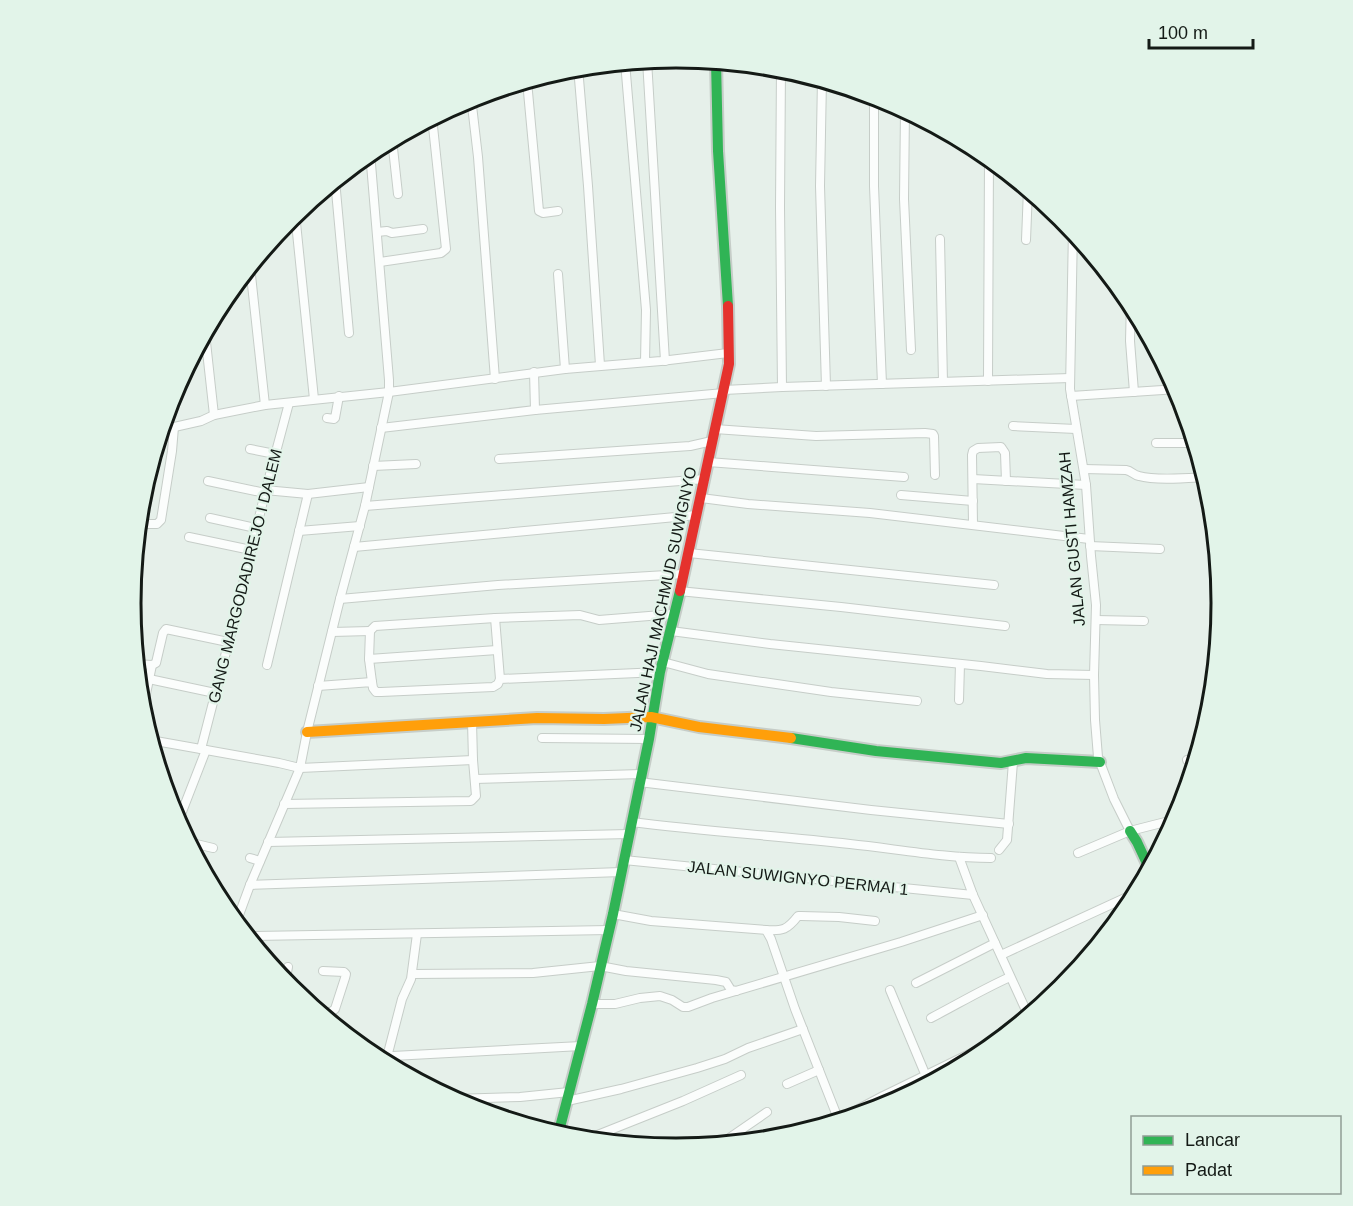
<svg xmlns="http://www.w3.org/2000/svg" width="1353" height="1206" viewBox="0 0 1353 1206" font-family="Arial,sans-serif">
  <style>
    .lines { fill: none; stroke-linecap: round; stroke-linejoin: round }
    .street-casing { stroke: #c6cdc8; stroke-width: 10 }
    .fast-casing { stroke: #c6cdc8; stroke-width: 14 }
    .slow-casing { stroke: #c6cdc8; stroke-width: 14 }
    .jam-casing { stroke: #c6cdc8; stroke-width: 14 }
    .street { stroke: #fbfdfc; stroke-width: 8 }
    .fast { stroke: #30b455; stroke-width: 10 }
    .slow { stroke: #ff9f0a; stroke-width: 10 }
    .jam { stroke: #e5322d; stroke-width: 10 }
    .labels { text-anchor: middle; dominant-baseline: central; stroke-width: 4.5; stroke-linejoin: round; paint-order: stroke }
    .street-label { font-size: 16px; fill: #141a16; stroke: #e2f4e9 }
    .rim { fill: none; stroke: #141a16; stroke-width: 3 }
  </style>
  <rect width="100%" height="100%" fill="#e6f0ea"/>
  <g class="lines">
    <defs>
      <g id="street">
        <path d="M647 60 665 361"/>
        <path d="M625 62 646 310 645 362"/>
        <path d="M578 67 588 186 600 365"/>
        <path d="M781 67 780 207 782 387"/>
        <path d="M822 79 820 186 826 386"/>
        <path d="M527 81 539 211 543 213 558 211"/>
        <path d="M874 95V186L882 384"/>
        <path d="M471 97 478 157 495 379"/>
        <path d="M905 109 904 199 911 350"/>
        <path d="M392 139 398 194"/>
        <path d="M335 180 349 333"/>
        <path d="M295 213 314 399"/>
        <path d="M1073 229 1070 389 1086 485 1091 556 1096 605 1094 675 1095 720 1098 757 1114 799 1130 831"/>
        <path d="M377 232 387 231 392 233 423 229"/>
        <path d="M940 239 943 382"/>
        <path d="M1026 240 1028 189"/>
        <path d="M380 262 441 253 446 249 432 117"/>
        <path d="M250 266 265 405"/>
        <path d="M558 274 565 369"/>
        <path d="M1131 300 1130 341 1134 392"/>
        <path d="M205 333 214 415"/>
        <path d="M534 372 535 410"/>
        <path d="M988 381 989 157"/>
        <path d="M724 390 782 387 1070 378"/>
        <path d="M1071 396 1178 389"/>
        <path d="M327 418 334 419 335 418 339 396"/>
        <path d="M1013 426 1076 429"/>
        <path d="M381 428 535 410 724 393"/>
        <path d="M715 429 816 436 925 433 933 434 934 436 935 475"/>
        <path d="M161 430 201 421 214 415 265 405 389 392 565 369 661 361 728 353"/>
        <path d="M1156 443H1196"/>
        <path d="M250 449 275 454"/>
        <path d="M499 459 690 446 712 441"/>
        <path d="M708 462 904 477"/>
        <path d="M373 466 416 464"/>
        <path d="M1084 469 1126 470C1132 471 1133 475 1139 476 1156 481 1188 478 1206 477"/>
        <path d="M973 479 1086 485"/>
        <path d="M208 481 265 493"/>
        <path d="M265 490 308 494 369 487"/>
        <path d="M901 495 973 501"/>
        <path d="M701 498 748 504 870 513 1089 539"/>
        <path d="M365 506 705 479"/>
        <path d="M210 518 256 528"/>
        <path d="M1215 522 1216 671"/>
        <path d="M140 524H157L161 520 172 451 174 427"/>
        <path d="M973 524 972 455 973 451 978 448 1001 447 1005 453 1006 481"/>
        <path d="M299 531 360 526"/>
        <path d="M189 537 251 550"/>
        <path d="M1090 546 1160 549"/>
        <path d="M354 547 697 515"/>
        <path d="M689 553 994 585"/>
        <path d="M679 591 841 607 1005 626"/>
        <path d="M340 599 498 585 683 574"/>
        <path d="M495 618 500 679"/>
        <path d="M1096 620 1144 621"/>
        <path d="M671 631 770 644 981 666 1047 674 1094 675"/>
        <path d="M332 632 370 631"/>
        <path d="M369 659 497 650"/>
        <path d="M663 662 708 674 831 692 917 701"/>
        <path d="M136 664 152 665 156 663 163 633 166 629 228 642"/>
        <path d="M267 665 308 494"/>
        <path d="M149 679 215 693"/>
        <path d="M372 682 369 659 370 631 375 626 495 618 580 615 599 620 674 614"/>
        <path d="M318 686 372 682 373 688 376 692H381L493 687 498 684 500 679 660 672"/>
        <path d="M959 700 960 664"/>
        <path d="M142 713 152 665"/>
        <path d="M542 738 649 739"/>
        <path d="M150 740 279 763 300 768 473 760"/>
        <path d="M201 749 233 625 265 493 289 403"/>
        <path d="M1187 760 1197 758"/>
        <path d="M475 779 641 774"/>
        <path d="M639 782 871 810 1009 824"/>
        <path d="M284 804 471 801 476 796 473 760 472 722"/>
        <path d="M178 822 206 750"/>
        <path d="M631 822C703 831 777 836 850 844 897 849 944 858 991 858"/>
        <path d="M188 842 213 848"/>
        <path d="M268 842 629 834"/>
        <path d="M999 850 1007 840 1013 762"/>
        <path d="M1078 853 1130 831 1177 819"/>
        <path d="M959 857 973 895 1029 1017"/>
        <path d="M250 858 260 861"/>
        <path d="M624 860 973 895"/>
        <path d="M250 885 621 872"/>
        <path d="M613 914 651 921 766 930 771 939 795 1009 839 1121"/>
        <path d="M236 923 250 885 300 768 307 732 340 599 365 506 389 392V380L370 152"/>
        <path d="M766 930C783 931 787 930 798 916H801L839 917 875 921"/>
        <path d="M247 936 609 930"/>
        <path d="M1001 955 1138 892"/>
        <path d="M412 974 533 973 600 966 626 971 716 980 726 982 731 990 736 991"/>
        <path d="M285 983 288 967"/>
        <path d="M916 983 995 943"/>
        <path d="M890 990 926 1076"/>
        <path d="M592 1004H615L640 998 660 996 672 1000 683 1007H688L712 998 901 942 983 915"/>
        <path d="M318 1012H331L335 1009 345 978 346 974 344 972 323 971"/>
        <path d="M931 1018C958 1004 983 989 1010 977"/>
        <path d="M374 1057 581 1046"/>
        <path d="M387 1057 402 999 411 979 417 934"/>
        <path d="M787 1084 819 1070"/>
        <path d="M908 1085 912 1093"/>
        <path d="M452 1099 520 1097 569 1092"/>
        <path d="M567 1101 621 1089 697 1068 725 1059 748 1048 803 1029"/>
        <path d="M830 1124 883 1096 1002 1038"/>
        <path d="M585 1140 683 1101 741 1075"/>
        <path d="M719 1145 767 1112"/>
      </g>
      <g id="fast">
        <path d="M716 61 718 151 728 306"/>
        <path d="M791 738 876 751 1001 763 1026 758 1100 762"/>
        <path d="M1130 831 1137 842 1150 870"/>
        <path d="M558 1135 592 1004 613 914 649 739 660 672 680 591"/>
      </g>
      <path id="slow" d="M307 732 537 718 604 719 651 717 699 727 791 738"/>
      <path id="jam" d="M680 591 729 364 728 306"/>
    </defs>
    <use href="#street" class="street-casing"/>
    <use href="#fast" class="fast-casing"/>
    <use href="#slow" class="slow-casing"/>
    <use href="#jam" class="jam-casing"/>
    <use href="#street" class="street"/>
    <use href="#fast" class="fast"/>
    <use href="#slow" class="slow"/>
    <use href="#jam" class="jam"/>
  </g>
  <g class="labels">
    <g class="street-label">
      <text transform="translate(1072 539) rotate(-95)">JALAN GUSTI HAMZAH</text>
      <text transform="translate(245 576) rotate(-76)">GANG MARGODADIREJO I DALEM</text>
      <text transform="translate(663 599) rotate(-78)">JALAN HAJI MACHMUD SUWIGNYO</text>
      <text transform="translate(798 878) rotate(6)">JALAN SUWIGNYO PERMAI 1</text>
    </g>
  </g>
  <path d="M0 0H1353V1206H0ZM141 603a535 535 0 1 1 1070 0a535 535 0 1 1-1070 0Z" fill="#e2f4e9" fill-rule="evenodd"/>
  <path class="rim" d="M141 603a535 535 0 1 1 1070 0a535 535 0 1 1-1070 0Z"/>
  <rect x="1131" y="1116" width="210" height="78" fill="#e2f4e9" stroke="#909d95" stroke-width="1.5"/>
  <rect x="1143" y="1136" width="30" height="9" fill="#30b455" stroke="#909d95" stroke-width="1.5"/>
  <text x="1185" y="1146" font-size="18" fill="#141a16">Lancar</text>
  <rect x="1143" y="1166" width="30" height="9" fill="#ff9f0a" stroke="#909d95" stroke-width="1.5"/>
  <text x="1185" y="1176" font-size="18" fill="#141a16">Padat</text>
  <path d="M1149 39v9h104v-9" fill="none" stroke="#141a16" stroke-width="3"/>
  <text x="1158" y="39" font-size="18" fill="#141a16" stroke="#e2f4e9" stroke-width="4.5" paint-order="stroke">100 m</text>
</svg>
